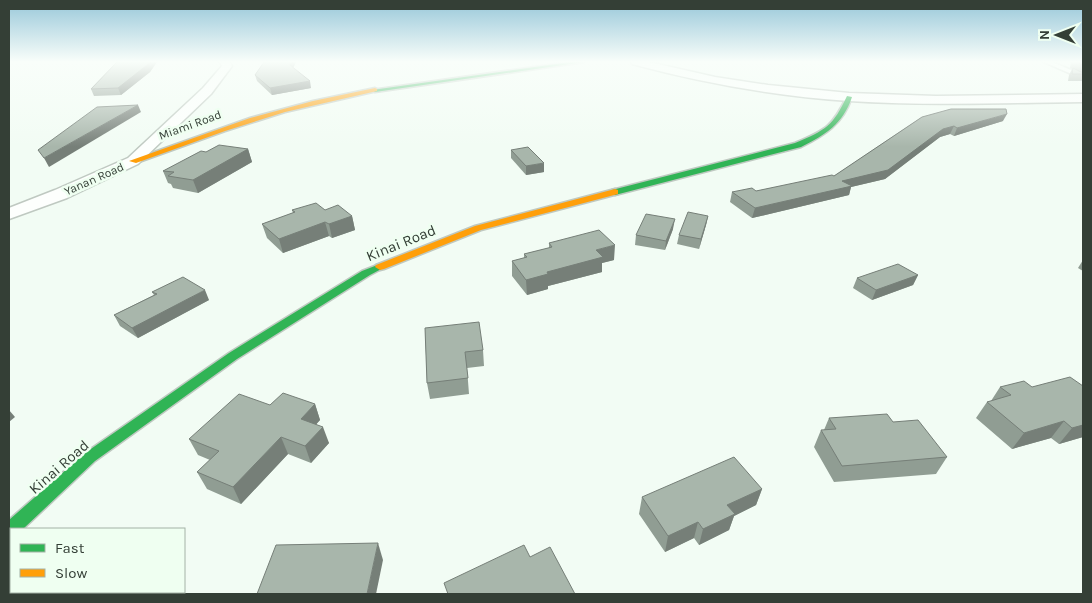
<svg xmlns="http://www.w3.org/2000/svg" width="1092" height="603" viewBox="0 0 1092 603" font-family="Karla,sans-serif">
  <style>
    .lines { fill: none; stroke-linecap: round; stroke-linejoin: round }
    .lane-casing { stroke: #bfc9c1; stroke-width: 3 }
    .street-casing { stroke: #bfc9c1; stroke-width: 3 }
    .fast-casing { stroke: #bfc9c1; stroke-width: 3 }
    .slow-casing { stroke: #bfc9c1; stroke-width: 3 }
    .lane { fill: #fdfffd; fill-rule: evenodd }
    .street { fill: #fdfffd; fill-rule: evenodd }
    .fast { fill: #30b455; fill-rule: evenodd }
    .slow { fill: #ff9f0a; fill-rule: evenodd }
    .wall { fill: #909d93 }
    .shaded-wall { fill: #767f78 }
    .building { fill: #a8b6ab; stroke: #767f78 }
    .labels { text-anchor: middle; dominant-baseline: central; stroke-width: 5; stroke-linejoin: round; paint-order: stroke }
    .far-street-label { font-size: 12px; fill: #343f36; stroke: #effff1 }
    .street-label { font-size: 15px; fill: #343f36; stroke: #effff1 }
  </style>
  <rect width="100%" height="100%" fill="#f2fcf4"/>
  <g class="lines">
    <defs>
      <path id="lane" d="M1044 62H1052L1083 75V79Z"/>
      <g id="street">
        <path d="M220 62H230L232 66 211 94 138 164 67 198 9 219V208L55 190 128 158 203 88 222 66Z"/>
        <path d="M631 62H649L715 77 768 85 849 93 936 96 1083 94V102C1005 103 926 106 849 101 775 96 703 83 632 64Z"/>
      </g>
      <g id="fast">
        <path d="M569 62H584L375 92 372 90Z"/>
        <path d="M847 96 852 97C843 124 825 135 801 147L615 195 611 192 612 190 795 143C826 130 833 126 847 96Z"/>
        <path d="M380 264 385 267 370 275 237 359 95 461 23 529H11V537L9 536V520L85 453 229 353 362 271Z"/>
      </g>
      <g id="slow">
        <path d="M375 88 377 89V91L285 112 225 131 136 163 129 161 250 118 313 101Z"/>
        <path d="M615 189 618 190V194L481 230 384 269 380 270 375 267 376 265 475 226Z"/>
      </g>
    </defs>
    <use href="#lane" class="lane-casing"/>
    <use href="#street" class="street-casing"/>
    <use href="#fast" class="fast-casing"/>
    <use href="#slow" class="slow-casing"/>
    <use href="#lane" class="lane"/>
    <use href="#street" class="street"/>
    <use href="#fast" class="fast"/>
    <use href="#slow" class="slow"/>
  </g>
  <g class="wall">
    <path d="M117 62H157L150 72 121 95 94 96 91 89Z"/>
    <path d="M296 62 293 68 311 88 272 95 257 81 255 75Z"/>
    <path d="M1071 62H1083V78L1082 81H1068L1069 75 1072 69 1070 68Z"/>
    <path d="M922 117 1003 121 954 136 950 134 940 137 885 179 851 187 849 195 752 218 730 202 732 192 756 191 834 176Z"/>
    <path d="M248 149 252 162 198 193 173 188 171 184 168 183 163 171 206 152Z"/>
    <path d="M511 150 544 172 526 175 511 158Z"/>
    <path d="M292 210H325L352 216 355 230 332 238 329 236 283 253 267 238 262 224 293 213Z"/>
    <path d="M708 216 706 225 699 249 677 244 679 235Z"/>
    <path d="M673 229 665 250 635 245 636 235Z"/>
    <path d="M549 243 614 260 602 263V272L548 286V289L527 295 512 276V261L524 258V254L549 248Z"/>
    <path d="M1083 260V271L1078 268Z"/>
    <path d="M918 275 913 285 872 300 853 288 857 278Z"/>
    <path d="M152 292 209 300 138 338 120 326 114 315 154 295Z"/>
    <path d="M425 328 483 350 484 366 467 368 469 394 430 399 427 383Z"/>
    <path d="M1000 387H1032L1083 437 1059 444 1051 438 1012 449 976 418 987 402 991 401Z"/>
    <path d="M315 404 320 420 316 424 329 443 311 463 288 454 241 504 207 489 197 472 210 460 198 455 189 439 270 405Z"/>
    <path d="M829 418 893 422 947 457 936 474 834 482 814 447 821 430H824Z"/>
    <path d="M762 489 756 505 734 516 729 530 699 545 694 538 665 552 639 514 642 497Z"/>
  </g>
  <g class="shaded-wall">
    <path d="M150 62H157L150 72 121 95 118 88Z"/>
    <path d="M291 62H296L291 72 290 65Z"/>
    <path d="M310 81 311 88 272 95 270 88Z"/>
    <path d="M138 105 141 112 49 167 44 158Z"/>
    <path d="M1007 114 1003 121 954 136 957 128Z"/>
    <path d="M954 126 950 134 940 137 885 179 851 187 849 195 752 218 755 208 842 181 943 129Z"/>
    <path d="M248 149 252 162 198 193 193 180Z"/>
    <path d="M544 163V172L526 175V166Z"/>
    <path d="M352 216 355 230 332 238 329 224Z"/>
    <path d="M708 216 706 225 699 249 701 239Z"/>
    <path d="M675 219 673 229 665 250 666 241Z"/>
    <path d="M325 222 329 236 283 253 279 239Z"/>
    <path d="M615 245 614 260 602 263V272L548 286V289L527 295 526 280 547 272 596 250Z"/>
    <path d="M918 275 913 285 872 300 876 290Z"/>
    <path d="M205 290 209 300 138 338 132 328Z"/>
    <path d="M315 404 320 420 307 435 301 419Z"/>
    <path d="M9 410 15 417 9 422Z"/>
    <path d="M1083 417V437L1059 444 1072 428Z"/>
    <path d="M1064 421 1051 438 1012 449 1024 433Z"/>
    <path d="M323 427 329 443 311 463 305 446Z"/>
    <path d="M281 437 288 454 241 504 233 487Z"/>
    <path d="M762 489 756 505 734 516 729 530 699 545 703 529 727 505Z"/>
    <path d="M698 522 694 538 665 552 668 536Z"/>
    <path d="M378 543 383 560 376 594H367Z"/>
  </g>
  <g class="building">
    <path d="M117 62H150L147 65 118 88 91 89Z"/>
    <path d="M264 62H291L290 65 310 81 270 88 255 75Z"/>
    <path d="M1076 62H1083V65Z"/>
    <path d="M1073 68 1083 73V74H1072Z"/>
    <path d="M138 105 44 158 38 150 97 107Z"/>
    <path d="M951 109H1006L1007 114 957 128 954 126 943 129 888 170 842 181 852 186 755 208 732 192 752 188 756 191 832 175 834 176 922 117Z"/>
    <path d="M219 145 248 149 193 180 168 176 174 172 163 171 201 151 206 152Z"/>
    <path d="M528 147 544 163 526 166 511 150Z"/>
    <path d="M316 203 325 210 338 205 352 216 329 224 325 222 279 239 262 224 295 212 292 210Z"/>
    <path d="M688 212 708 216 701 239 679 235Z"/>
    <path d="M646 214 675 219 666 241 636 235Z"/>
    <path d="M599 230 615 245 596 250 603 257 547 272 548 274 526 280 512 261 527 257 524 254 552 247 549 243Z"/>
    <path d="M898 264 918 275 876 290 857 278Z"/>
    <path d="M183 277 205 290 132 328 114 315 157 294 152 292Z"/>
    <path d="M479 322 483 350 465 352 468 378 427 383 425 328Z"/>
    <path d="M1070 377 1083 386V425L1072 428 1064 421 1024 433 987 402 1011 395 1000 387 1024 381 1032 387Z"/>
    <path d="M283 393 315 404 301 419 323 427 305 446 281 437 233 487 197 472 219 451 189 439 239 394 270 405Z"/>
    <path d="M887 414 893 422 918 420 947 457 842 466 821 430 836 429 829 418Z"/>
    <path d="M734 457 762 489 727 505 735 514 703 529 698 522 668 536 642 497Z"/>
    <path d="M378 543 367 594H257L276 545Z"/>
    <path d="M524 545 530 557 550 547 575 594H448L444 583Z"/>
  </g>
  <linearGradient id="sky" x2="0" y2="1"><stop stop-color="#97c7d9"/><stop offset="0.42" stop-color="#f9fefa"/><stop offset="1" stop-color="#f9fefa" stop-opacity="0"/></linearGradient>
  <rect width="1092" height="147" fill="url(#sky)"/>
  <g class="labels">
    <g class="far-street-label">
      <text transform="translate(190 125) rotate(-20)">Miami Road</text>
      <text transform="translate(94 179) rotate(-24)">Yanan Road</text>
    </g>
    <g class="street-label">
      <text transform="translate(401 243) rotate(-22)">Kinai Road</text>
      <text transform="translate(59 467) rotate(-41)">Kinai Road</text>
    </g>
  </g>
  <rect width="1092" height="603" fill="none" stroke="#343f36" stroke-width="20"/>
  <rect x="10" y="528" width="175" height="65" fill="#effff1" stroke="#a4b2a6"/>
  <rect x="20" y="544" width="25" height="8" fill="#30b455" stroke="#a4b2a6"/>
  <text x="55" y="553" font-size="15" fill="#343f36">Fast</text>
  <rect x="20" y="569" width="25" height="8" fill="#ff9f0a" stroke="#a4b2a6"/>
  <text x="55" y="578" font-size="15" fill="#343f36">Slow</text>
  <g transform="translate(1057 35) rotate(270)" stroke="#effff1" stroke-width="4" paint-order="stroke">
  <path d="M0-4L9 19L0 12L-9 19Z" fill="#343f36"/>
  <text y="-8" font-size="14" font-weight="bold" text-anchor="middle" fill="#343f36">N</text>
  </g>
</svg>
